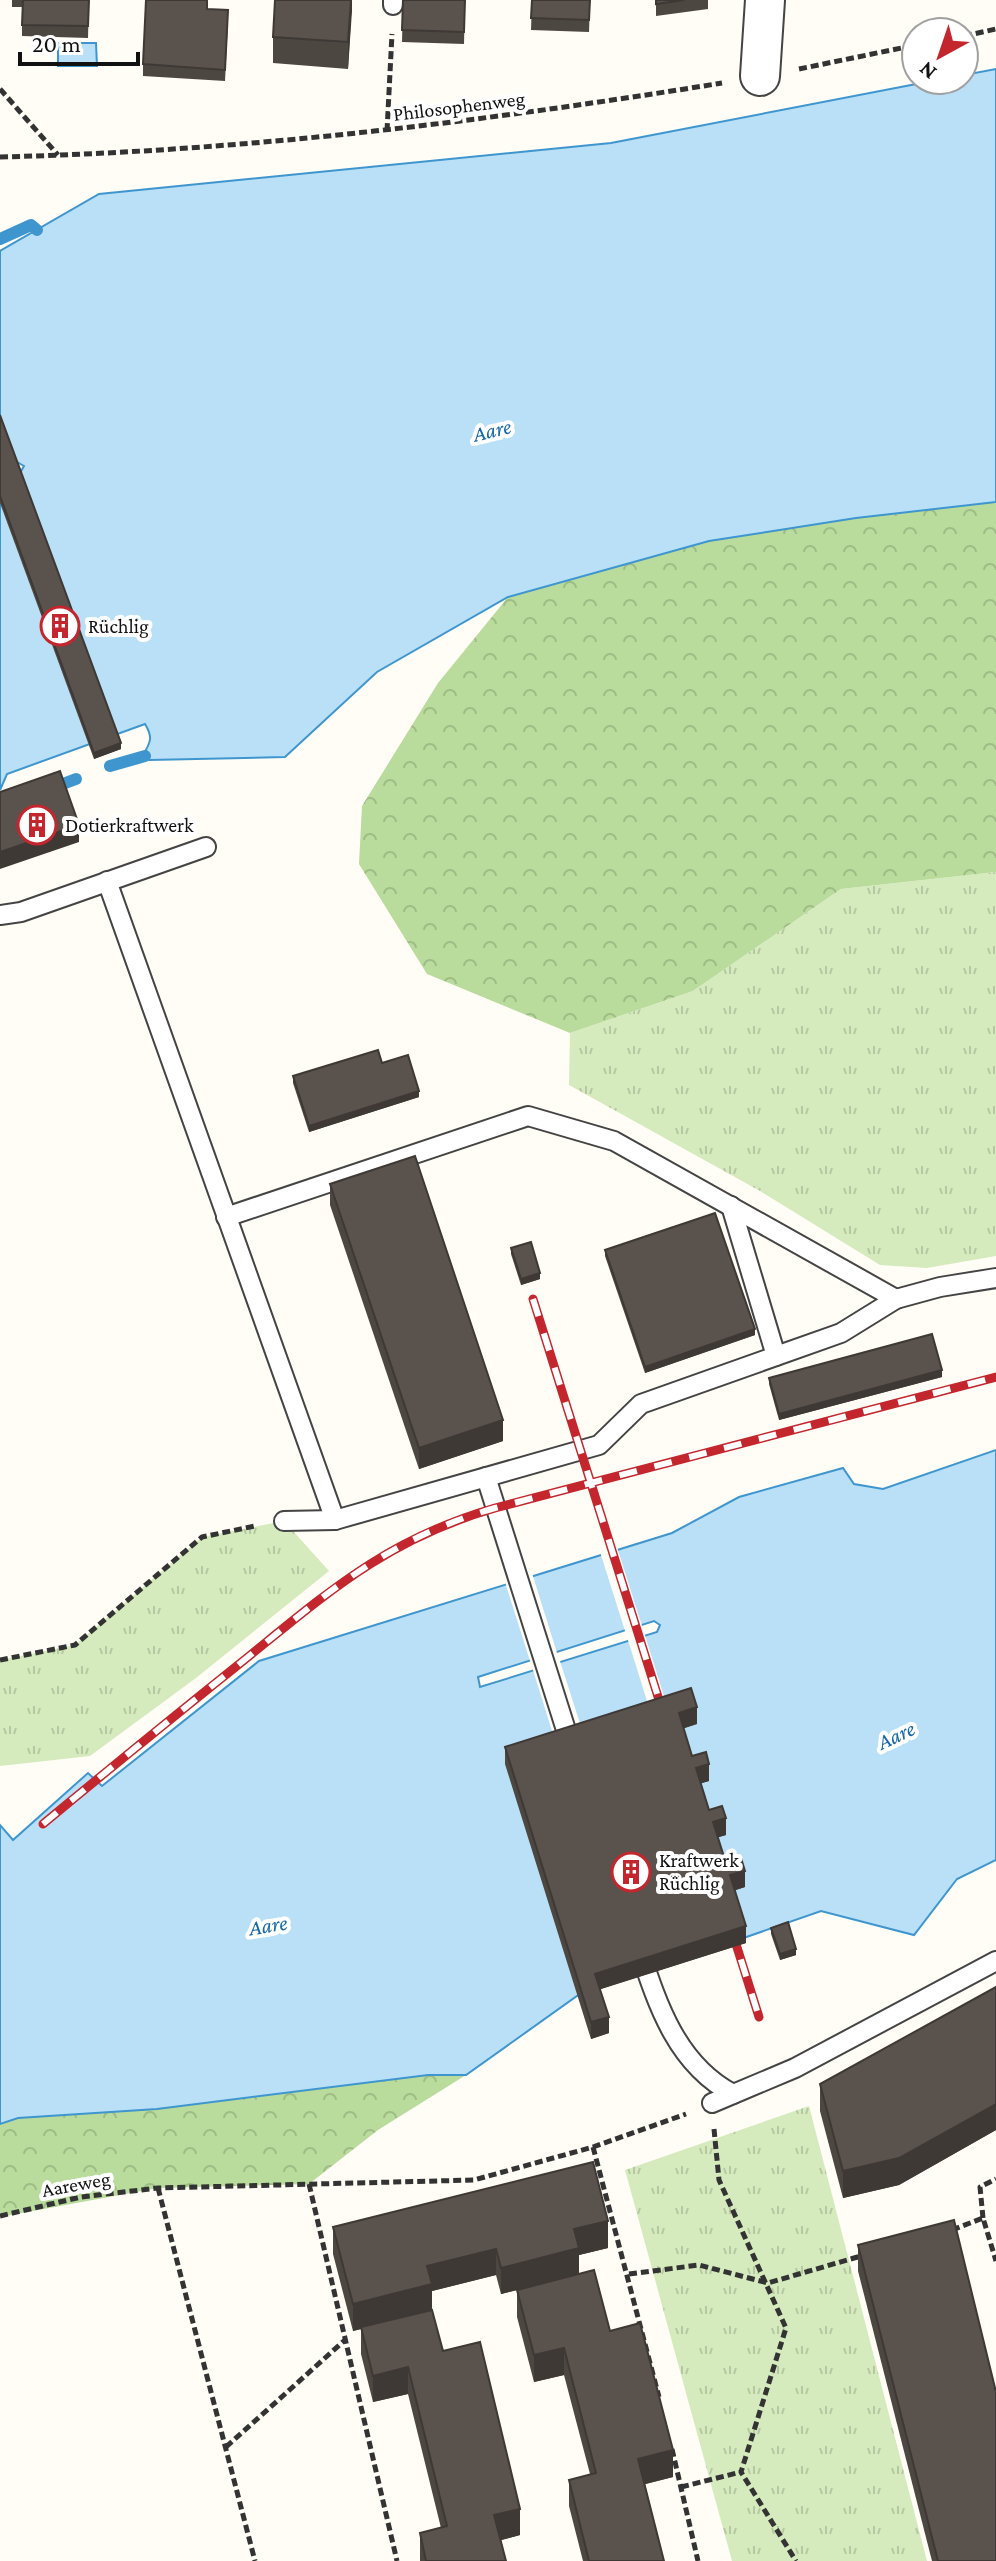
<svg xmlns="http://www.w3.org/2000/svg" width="996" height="2561" viewBox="0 0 996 2561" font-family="'Crimson Pro',serif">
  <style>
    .grass { fill: url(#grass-tufts) }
    .forest { fill: url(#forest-crowns) }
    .water { fill: #b9e0f7; stroke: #3f96cf; stroke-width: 2; fill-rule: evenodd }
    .pier { fill: #fffdf5 }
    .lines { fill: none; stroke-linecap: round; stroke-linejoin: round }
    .stream { stroke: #3f96cf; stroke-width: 12 }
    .service-casing { stroke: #444; stroke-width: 22 }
    .minor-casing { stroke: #444; stroke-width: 42 }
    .path { stroke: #333; stroke-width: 5; stroke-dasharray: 8 4; stroke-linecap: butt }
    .service { stroke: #fff; stroke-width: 18 }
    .minor { stroke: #fff; stroke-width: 38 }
    .rail-casing { stroke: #c4262e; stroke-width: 9 }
    .rail { stroke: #fff; stroke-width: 6; stroke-dasharray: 18; stroke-linecap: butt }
    .wall { fill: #4d4742 }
    .shaded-wall { fill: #3f3936 }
    .building { fill: #5a524d; stroke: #3f3936; stroke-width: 2 }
    .labels { text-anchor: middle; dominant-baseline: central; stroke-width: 8; stroke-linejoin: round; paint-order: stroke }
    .street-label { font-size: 20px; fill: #111; stroke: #fff }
    .poi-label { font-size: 20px; fill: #111; stroke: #fff; text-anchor: start }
    .water-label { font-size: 22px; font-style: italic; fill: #1768a6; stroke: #fff }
  </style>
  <defs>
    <pattern id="grass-tufts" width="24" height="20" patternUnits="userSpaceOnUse" patternTransform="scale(2)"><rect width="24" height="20" fill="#d5ebbd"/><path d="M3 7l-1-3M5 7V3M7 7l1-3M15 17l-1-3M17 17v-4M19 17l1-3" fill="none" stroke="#b6c8a1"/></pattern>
    <pattern id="forest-crowns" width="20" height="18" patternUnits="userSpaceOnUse" patternTransform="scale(2)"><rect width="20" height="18" fill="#b9dc9c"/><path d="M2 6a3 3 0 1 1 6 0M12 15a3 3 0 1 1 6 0" fill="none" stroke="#9ebc85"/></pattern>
  </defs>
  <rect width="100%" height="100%" fill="#fffdf5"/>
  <g class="grass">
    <path d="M996 872V1256L927 1268 880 1265 760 1191 569 1085 570 1033 693 991 841 889Z"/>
    <path d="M284 1521 329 1571 196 1678 90 1756 0 1766V1660L75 1645 202 1537Z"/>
    <path d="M809 2106 927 2561H732L625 2170Z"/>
  </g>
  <g class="forest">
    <path d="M996 502V872L841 889 693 991 570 1033 427 974 359 864 362 806 438 683 508 597 709 541 856 518Z"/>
    <path d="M429 2075H466L378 2130 309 2184 158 2188 0 2217V2124L18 2118 157 2109Z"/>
  </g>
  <g class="water">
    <path d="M96 43 97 66H58V43Z"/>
    <path d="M996 69V502L856 518 709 541 508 597 377 672 285 757 149 760 143 755C151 742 153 737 145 724L7 774 0 790V480L20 473 24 466 17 462 0 468V251L99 194 611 143 937 80H964V75Z"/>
    <path d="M996 1450V1860L957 1879 914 1935 821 1911 577 1996 466 2075H428L157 2109 18 2118 0 2124V1825L13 1840 88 1773 102 1786 259 1661 672 1533 739 1497 843 1468 854 1484 883 1489ZM654 1621 660 1625 657 1632 480 1687 478 1677Z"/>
  </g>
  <g class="pier">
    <path d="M617 1547 643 1629 626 1634 600 1552Z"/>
    <path d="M532 1573 558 1656 531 1664 505 1582Z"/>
    <path d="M644 1632 669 1712 652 1717 627 1637Z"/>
    <path d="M559 1658 585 1739 557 1747 532 1667Z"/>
  </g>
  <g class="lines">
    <g class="stream">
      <path d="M0 239 31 225 37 230"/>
      <path d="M110 766 145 756"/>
      <path d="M52 788 76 779"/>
    </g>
    <defs>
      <g id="service">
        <path d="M393 5V0"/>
        <path d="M107 881 335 1520"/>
        <path d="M0 915 21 912 206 847"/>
        <path d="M731 1206 776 1356"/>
        <path d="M226 1217 528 1116 614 1141 896 1299"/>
        <path d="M486 1477 572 1749"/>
        <path d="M284 1521 335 1520 599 1445 641 1404 841 1333 896 1299 940 1287 996 1278"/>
        <path d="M640 1951C658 2007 678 2065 733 2094"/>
        <path d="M712 2103 795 2068 996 1961"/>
      </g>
      <path id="minor" d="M760 76 765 0"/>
    </defs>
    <use href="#service" class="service-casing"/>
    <use href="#minor" class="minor-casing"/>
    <g class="path">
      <path d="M964 36 996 29"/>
      <path d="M799 69 916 45"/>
      <path d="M0 89 58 155"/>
      <path d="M387 131 392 34"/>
      <path d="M0 157C246 151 480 122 722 83"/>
      <path d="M0 1660 75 1645 202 1537 255 1526"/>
      <path d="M714 2129 719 2180 786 2328 741 2472 796 2561"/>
      <path d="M593 2147 659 2397"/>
      <path d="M309 2184 397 2561"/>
      <path d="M158 2188 255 2561"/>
      <path d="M0 2216 81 2197 158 2188 474 2180 593 2147 686 2114"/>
      <path d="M983 2218 980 2187 996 2179"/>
      <path d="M952 2230 983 2218 996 2261"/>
      <path d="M629 2274 699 2265 768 2283 861 2256"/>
      <path d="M226 2447 345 2340"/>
      <path d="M672 2449 698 2561"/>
      <path d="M681 2487 741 2472"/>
    </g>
    <use href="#service" class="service"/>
    <use href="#minor" class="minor"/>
    <defs>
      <g id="rail">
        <path d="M533 1299 665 1719"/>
        <path d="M43 1824C108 1770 172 1718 238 1665 325 1595 384 1540 495 1508L996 1377"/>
        <path d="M730 1925 759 2017"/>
      </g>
    </defs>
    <use href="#rail" class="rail-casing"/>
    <use href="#rail" class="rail"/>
  </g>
  <g class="wall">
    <path d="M12 0H89L88 38 22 36V7H12Z"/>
    <path d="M352 0 348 69 273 63V37Z"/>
    <path d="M403 0H465L464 44 402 42Z"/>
    <path d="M532 0H590L589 32 531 30Z"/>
    <path d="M656 0H708V9L656 16Z"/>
    <path d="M207 9 228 22 225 81 143 76V64Z"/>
    <path d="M0 415 121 749 94 759 0 503Z"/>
    <path d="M382 1063 419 1097 309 1132 293 1083V1076Z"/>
    <path d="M330 1184 503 1441 419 1469 330 1205Z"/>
    <path d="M511 1248 540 1279 521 1285 511 1254Z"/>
    <path d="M605 1250 755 1335 645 1373 605 1256Z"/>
    <path d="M942 1377 779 1420 769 1384V1378Z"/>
    <path d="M697 1724 683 1728 692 1756 709 1781 701 1783 709 1810 726 1835 718 1837 726 1863 745 1887 735 1890 746 1943 600 1989 609 2033 591 2039 505 1764V1747Z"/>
    <path d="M771 1928 796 1955 780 1960 771 1934Z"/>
    <path d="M996 1987V2130L899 2185 843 2198 820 2111V2084Z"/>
    <path d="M333 2227 608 2248 579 2255V2274L610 2331 673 2477 645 2484 664 2561H583L569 2506V2480L590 2474 564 2375 534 2382 517 2317V2290L501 2294 496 2275 432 2291V2310L443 2351 520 2535 501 2540 506 2561H420V2533L441 2528 408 2394 373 2402 361 2354V2329L353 2331 333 2254Z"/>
    <path d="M858 2245 996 2561H932L858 2271Z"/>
  </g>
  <g class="shaded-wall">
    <path d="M351 0H352V11L348 69V42Z"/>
    <path d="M121 743V749L94 759V753Z"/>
    <path d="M79 825V842L0 869V852Z"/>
    <path d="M419 1091V1097L309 1132V1126Z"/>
    <path d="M540 1273V1279L521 1285V1279Z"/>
    <path d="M755 1329V1335L645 1373V1367Z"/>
    <path d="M942 1370V1377L779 1420V1414Z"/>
    <path d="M503 1420V1441L419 1469V1448Z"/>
    <path d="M697 1707V1724L679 1730V1713Z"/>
    <path d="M709 1764V1781L696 1785V1768Z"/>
    <path d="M726 1818V1835L713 1839V1822Z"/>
    <path d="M745 1871V1887L730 1892V1875Z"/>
    <path d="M746 1926V1943L595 1991V1974Z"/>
    <path d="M796 1949V1955L780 1960V1954Z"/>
    <path d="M609 2017V2033L591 2039V2022Z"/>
    <path d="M996 2104V2130L899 2185 843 2198V2171Z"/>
    <path d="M608 2221V2248L579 2255V2275L501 2294V2268L574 2229Z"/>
    <path d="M496 2249V2275L432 2291V2311L353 2331V2304L427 2266Z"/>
    <path d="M564 2348V2375L534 2382V2355Z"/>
    <path d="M408 2367V2394L373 2402V2376Z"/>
    <path d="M673 2450V2477L638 2486V2459Z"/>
    <path d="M520 2509V2535L494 2542V2515Z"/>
  </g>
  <g class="building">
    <path d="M23 0H89L88 26 22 25Z"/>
    <path d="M146 0H207V9L228 10 225 70 143 64Z"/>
    <path d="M275 0H351L348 42 273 37Z"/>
    <path d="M403 0H465L464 32 402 30Z"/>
    <path d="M532 0H590L589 20 531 18Z"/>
    <path d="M656 0H684L656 4Z"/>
    <path d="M0 415 121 743 94 753 0 496Z"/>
    <path d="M60 771 79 825 0 852V792Z"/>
    <path d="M378 1050 382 1063 408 1055 419 1091 309 1126 293 1076Z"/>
    <path d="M415 1156 503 1420 419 1448 330 1184Z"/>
    <path d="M715 1213 755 1329 645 1367 605 1250Z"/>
    <path d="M531 1242 540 1273 521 1279 511 1248Z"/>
    <path d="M932 1334 942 1370 779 1414 769 1378Z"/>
    <path d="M691 1688 697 1707 679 1713 692 1756 706 1752 709 1764 696 1768 709 1810 722 1806 726 1818 713 1822 726 1863 741 1858 745 1871 730 1875 746 1926 595 1974 609 2017 591 2022 505 1747Z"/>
    <path d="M788 1922 796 1949 780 1954 771 1928Z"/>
    <path d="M996 1987V2104L899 2158 843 2171 820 2084Z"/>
    <path d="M593 2162 608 2221 574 2229 579 2248 501 2268 496 2249 427 2266 432 2284 353 2304 333 2227Z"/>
    <path d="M954 2220 996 2392V2561H938L858 2245Z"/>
    <path d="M594 2270 610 2331 640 2323 673 2450 638 2459 664 2561H589L569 2480 596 2473 564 2348 534 2355 517 2290Z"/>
    <path d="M432 2310 443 2351 480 2342 520 2509 494 2515 506 2561H426L420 2533 447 2526 408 2367 373 2376 361 2327Z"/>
  </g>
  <defs>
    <symbol id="building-ring" viewBox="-11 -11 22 22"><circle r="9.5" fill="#fff" stroke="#c4262e" stroke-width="1.5"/><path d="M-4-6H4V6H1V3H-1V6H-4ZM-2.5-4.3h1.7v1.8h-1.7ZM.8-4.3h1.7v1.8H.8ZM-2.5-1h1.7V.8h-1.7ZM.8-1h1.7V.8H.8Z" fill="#c4262e"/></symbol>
  </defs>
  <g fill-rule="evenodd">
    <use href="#building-ring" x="38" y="604" width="44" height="44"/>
    <use href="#building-ring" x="15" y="803" width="44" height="44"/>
    <use href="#building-ring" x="609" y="1850" width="44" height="44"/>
  </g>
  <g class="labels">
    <g class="street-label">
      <text transform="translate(459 106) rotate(-7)">Philosophenweg</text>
      <text transform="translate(76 2184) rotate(-10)">Aareweg</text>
    </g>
    <g class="poi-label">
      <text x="88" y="626">Rüchlig</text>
      <text x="65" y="825">Dotierkraftwerk</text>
      <text x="659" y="1860">Kraftwerk<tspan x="659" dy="23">Rüchlig</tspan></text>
    </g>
    <g class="water-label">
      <text transform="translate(492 430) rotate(-13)">Aare</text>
      <text transform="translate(896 1735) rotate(-25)">Aare</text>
      <text transform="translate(268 1925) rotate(-9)">Aare</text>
    </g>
  </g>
  <g transform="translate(940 56) rotate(220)"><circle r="38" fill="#ffffff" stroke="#a0a0a0" stroke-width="2"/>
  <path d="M0-6L14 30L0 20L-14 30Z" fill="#c4262e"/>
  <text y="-12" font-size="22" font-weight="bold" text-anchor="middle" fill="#111111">N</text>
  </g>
  <path d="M20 52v12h118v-12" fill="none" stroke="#111111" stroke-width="4"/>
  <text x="32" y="52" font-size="24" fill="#111111" stroke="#ffffff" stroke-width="6" paint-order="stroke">20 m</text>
</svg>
